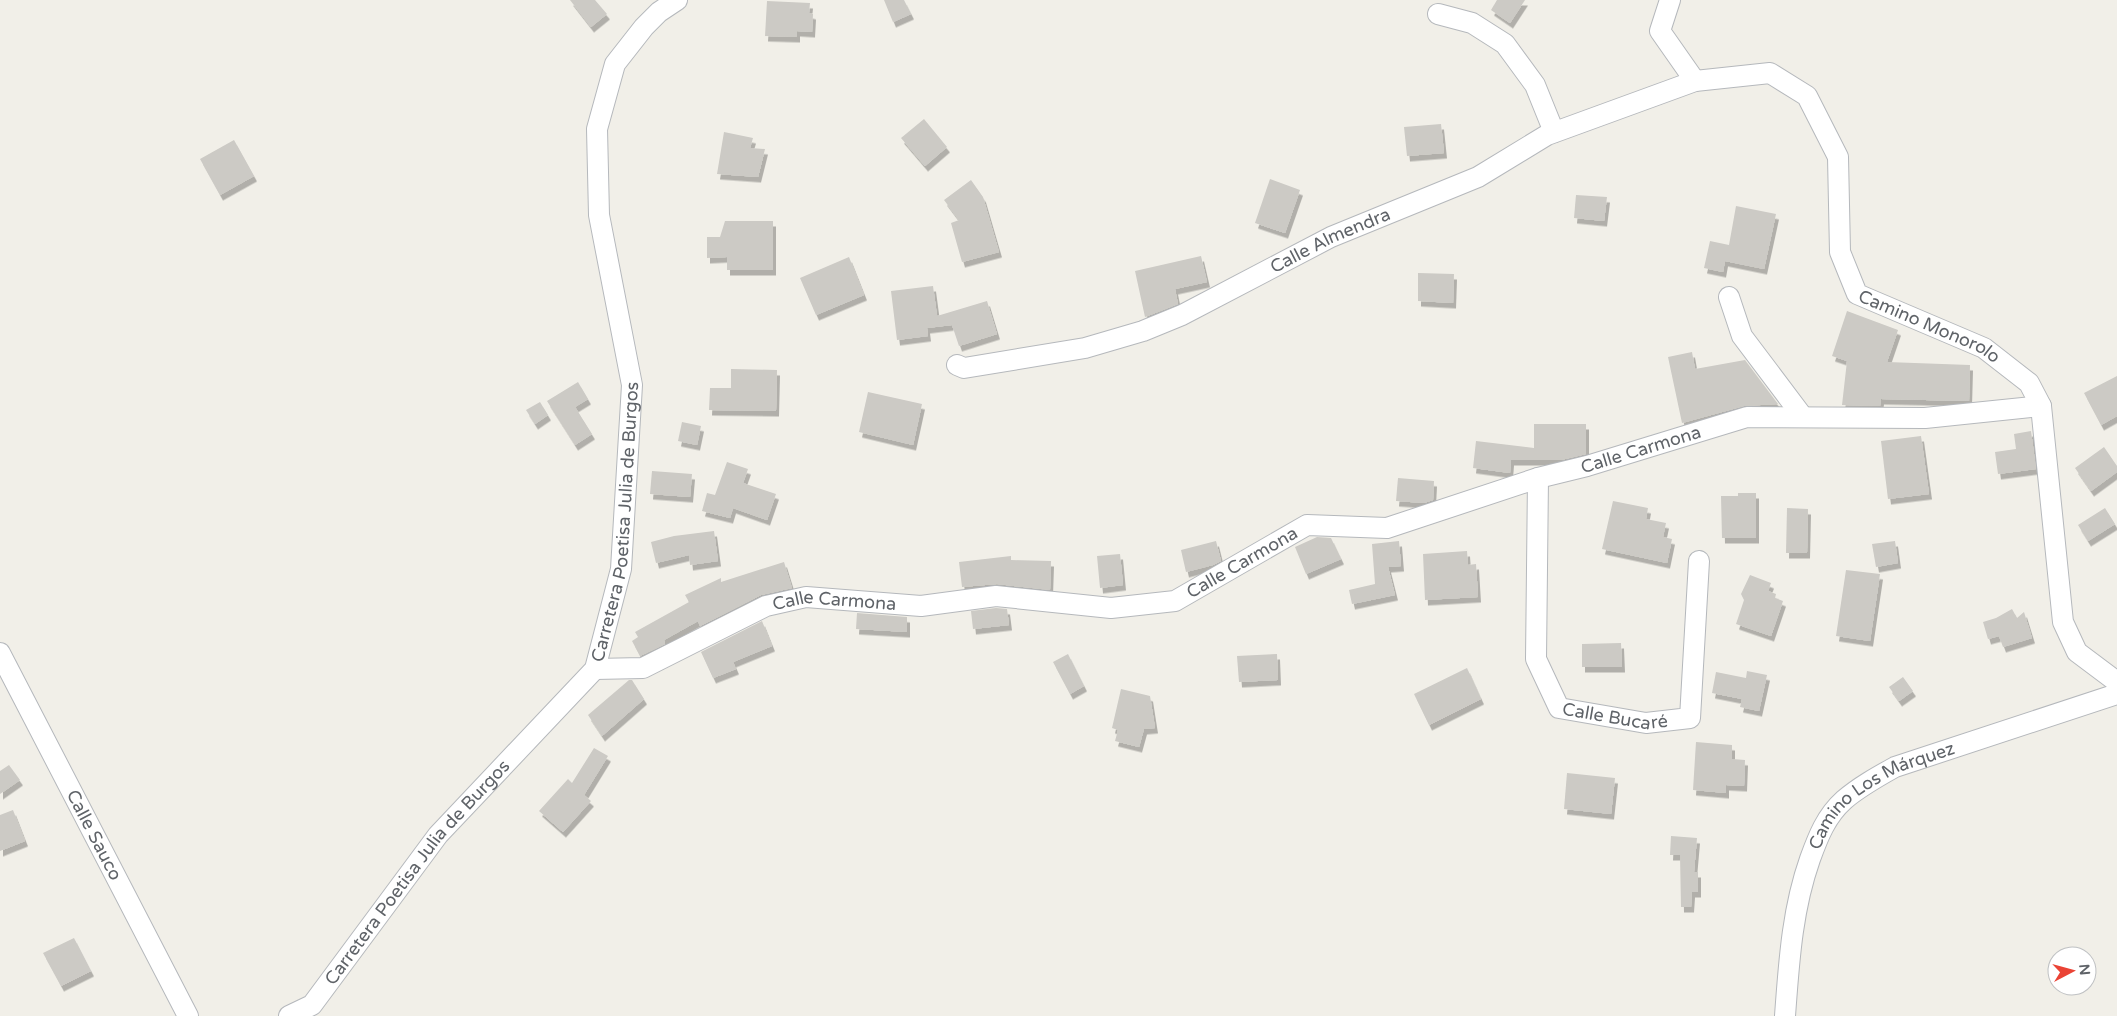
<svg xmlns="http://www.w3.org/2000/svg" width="2117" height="1016" viewBox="0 0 2117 1016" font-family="'Varela Round',sans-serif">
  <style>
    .building { fill: #cccac5; filter: url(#shadow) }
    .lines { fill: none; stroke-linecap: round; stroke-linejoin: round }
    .minor-casing { stroke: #b5b8bc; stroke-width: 22 }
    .minor { stroke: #fff; stroke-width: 20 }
    .labels { text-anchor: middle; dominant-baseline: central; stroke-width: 5; stroke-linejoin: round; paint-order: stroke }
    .street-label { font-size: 18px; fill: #5f6368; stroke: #fff }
  </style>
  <defs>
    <filter id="shadow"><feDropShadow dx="3" dy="5.5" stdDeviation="0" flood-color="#0004"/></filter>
  </defs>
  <rect width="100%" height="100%" fill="#f1efe8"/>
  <g class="building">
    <path d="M570 0H595L607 14 591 27Z"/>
    <path d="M884 0H904L911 14 893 22Z"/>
    <path d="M1497 0H1525L1510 23 1491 10Z"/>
    <path d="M767 1 810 3 809 13 813 14 812 32 797 31V37L765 36Z"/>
    <path d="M924 119 947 147 925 166 901 138Z"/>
    <path d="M1441 124 1444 153 1407 156 1404 127Z"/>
    <path d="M724 132 753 138 750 148 765 149 758 177 717 174Z"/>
    <path d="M234 140 254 176 220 195 200 159Z"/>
    <path d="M1270 179 1300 190 1285 233 1255 223Z"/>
    <path d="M971 180 983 197 999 252 962 262 951 223 959 220 944 200Z"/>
    <path d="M1576 195 1607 197 1604 221 1574 218Z"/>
    <path d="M1736 206 1776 214 1764 269 1725 261 1723 272 1704 268 1710 241 1729 245Z"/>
    <path d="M725 221H773V270H727V257L707 258V237H720Z"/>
    <path d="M1201 256 1207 282 1175 289 1178 304 1145 317 1135 271Z"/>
    <path d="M849 257 864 295 816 315 800 278Z"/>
    <path d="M1418 273 1454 274 1453 303 1418 301Z"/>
    <path d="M933 286 937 316 987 301 997 334 959 346 952 325 927 328 928 336 897 340 891 291Z"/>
    <path d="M1847 311 1898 330 1887 362 1970 365 1969 401 1881 399 1880 406 1842 405 1847 361 1832 356Z"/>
    <path d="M1692 352 1695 369 1745 360 1778 404 1744 406 1682 423 1668 357Z"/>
    <path d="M731 369 777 370 776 411 709 410 710 388H731Z"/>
    <path d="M2117 376V416L2101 425 2084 393Z"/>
    <path d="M578 382 588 399 575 407 592 434 575 445 547 401Z"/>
    <path d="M868 392 922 404 913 445 859 432Z"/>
    <path d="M540 402 548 415 535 424 526 410Z"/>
    <path d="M682 422 701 426 697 445 678 441Z"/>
    <path d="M1534 424H1586V454L1561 460H1511L1510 473 1473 468 1476 441 1534 448Z"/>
    <path d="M2031 431 2036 469 1998 474 1995 452 2016 449 2014 434Z"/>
    <path d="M1921 436 1929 494 1888 499 1881 441Z"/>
    <path d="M2104 447 2117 466V472L2091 491 2075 468Z"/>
    <path d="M727 462 748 469 743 483 776 494 767 520 733 508 730 518 702 511 707 493 715 495Z"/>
    <path d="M652 471 692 474 690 497 650 494Z"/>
    <path d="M1398 478 1434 481 1433 500 1424 503 1396 501Z"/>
    <path d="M1738 493H1756V538H1722L1721 496H1738Z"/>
    <path d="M1613 501 1648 508 1646 519 1666 523 1663 537 1672 539 1667 563 1602 549Z"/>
    <path d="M1787 508 1808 509 1807 553H1786Z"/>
    <path d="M2105 508 2115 524 2088 541 2078 525Z"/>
    <path d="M714 531 718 561 690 565 689 555 656 563 651 542 674 536Z"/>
    <path d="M1317 537 1331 538 1341 559 1306 574 1295 547Z"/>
    <path d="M1216 541 1221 561 1213 565 1186 572 1181 550Z"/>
    <path d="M1399 541 1401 566 1388 567 1395 595 1352 604 1349 590 1375 584 1372 544Z"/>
    <path d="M1895 541 1898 563 1876 567 1872 544Z"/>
    <path d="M1467 551 1468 565 1476 564 1478 597 1425 600 1423 554Z"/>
    <path d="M1120 554 1123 585 1100 588 1097 556Z"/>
    <path d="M1011 556V560L1051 561 1050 590 997 584 962 587 959 562Z"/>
    <path d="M784 562 792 588 761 595 700 626 698 621 664 640 665 644 640 656 632 641 638 637 635 632 689 602 685 595 721 578V582Z"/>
    <path d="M1846 570 1880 574 1870 641 1836 636Z"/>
    <path d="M1750 575 1771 583 1768 591 1776 594 1775 598 1783 601 1771 636 1736 624 1744 600 1741 594Z"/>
    <path d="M996 608 1007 609 1009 625 973 629 971 611Z"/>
    <path d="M2012 609 2017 618 2024 612 2032 638 2003 647 1999 636 1988 639 1983 622 1996 618Z"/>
    <path d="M857 613 907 617V632L856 629Z"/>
    <path d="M762 621 772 646 733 662 736 669 713 678 701 652Z"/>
    <path d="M1621 643 1622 667H1582V644Z"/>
    <path d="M1068 654 1084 686 1070 694 1053 662Z"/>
    <path d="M1277 654 1278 680 1239 682 1237 656Z"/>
    <path d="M1467 668 1481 699 1429 725 1414 694Z"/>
    <path d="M1747 671 1767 675 1759 711 1740 707 1742 699 1712 693 1716 672 1746 678Z"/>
    <path d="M1903 677 1913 691 1899 701 1889 687Z"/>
    <path d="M629 680H632L644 699 602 736 588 715Z"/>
    <path d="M1121 689 1150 696 1155 728 1144 729 1139 747 1115 741 1118 730 1112 728Z"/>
    <path d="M1696 742 1732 745V759L1745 760 1744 786 1726 785V793L1693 790Z"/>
    <path d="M594 748 608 756 584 795 591 801 563 832 539 811 568 779 572 783Z"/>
    <path d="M9 765 20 780 0 794V771Z"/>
    <path d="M1567 773 1615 778 1611 814 1564 809Z"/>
    <path d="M13 810 25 841 0 851V815Z"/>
    <path d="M1671 836 1697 838 1694 872H1698V892H1692L1691 907H1681L1680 855H1670Z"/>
    <path d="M74 938 91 971 61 986 43 953Z"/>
  </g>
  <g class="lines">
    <defs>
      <g id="minor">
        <path d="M1670 0 1660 31 1695 81"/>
        <path d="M1438 14 1472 23 1505 44 1535 85 1554 132"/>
        <path d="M1729 297 1742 336 1803 417"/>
        <path id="s1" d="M957 365 964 368 1085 348 1143 331 1182 315 1331 237 1478 177 1547 135 1695 81 1770 73 1807 96 1838 157 1840 252 1857 294 1984 348 2029 383 2041 406 2063 622 2077 652 2117 682"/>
        <path id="s2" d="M1538 478 1536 659 1559 708 1646 723 1690 718 1699 561"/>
        <path id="s3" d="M0 653 188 1016"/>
        <path id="s4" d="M595 669 643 668 766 606 806 597 921 606 996 596 1111 608 1175 601 1307 525 1387 528 1538 478 1587 466 1747 417 1925 418 2041 406"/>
        <path id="s5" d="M289 1016 312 1005 438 835 595 669 621 569 632 385 599 215 597 129 615 64 644 27 659 12 677 0"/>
        <path id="s6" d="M1785 1016C1789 962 1792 910 1810 859 1818 837 1826 816 1844 800 1859 787 1877 777 1895 767L2117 694"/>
      </g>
    </defs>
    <use href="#minor" class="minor-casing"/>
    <use href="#minor" class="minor"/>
  </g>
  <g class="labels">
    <g class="street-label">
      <text stroke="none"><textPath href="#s1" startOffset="399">Calle Almendra</textPath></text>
      <text stroke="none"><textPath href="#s1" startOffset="1205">Camino Monorolo</textPath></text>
      <text stroke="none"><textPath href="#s4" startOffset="1096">Calle Carmona</textPath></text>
      <text stroke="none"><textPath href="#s5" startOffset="615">Carretera Poetisa Julia de Burgos</textPath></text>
      <text stroke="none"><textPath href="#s4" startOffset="675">Calle Carmona</textPath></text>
      <text stroke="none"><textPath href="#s4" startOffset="255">Calle Carmona</textPath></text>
      <text stroke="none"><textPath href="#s2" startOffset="292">Calle Bucaré</textPath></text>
      <text stroke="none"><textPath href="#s6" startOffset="261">Camino Los Márquez</textPath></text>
      <text stroke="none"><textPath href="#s3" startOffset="205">Calle Sauco</textPath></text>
      <text stroke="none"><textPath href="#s5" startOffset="195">Carretera Poetisa Julia de Burgos</textPath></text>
    </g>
  </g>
  <g transform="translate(2072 971) rotate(84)"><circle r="24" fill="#ffffff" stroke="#bfc1c3"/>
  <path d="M0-4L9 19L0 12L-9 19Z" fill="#ea4335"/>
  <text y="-8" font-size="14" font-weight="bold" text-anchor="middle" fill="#5f6368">N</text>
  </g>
</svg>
